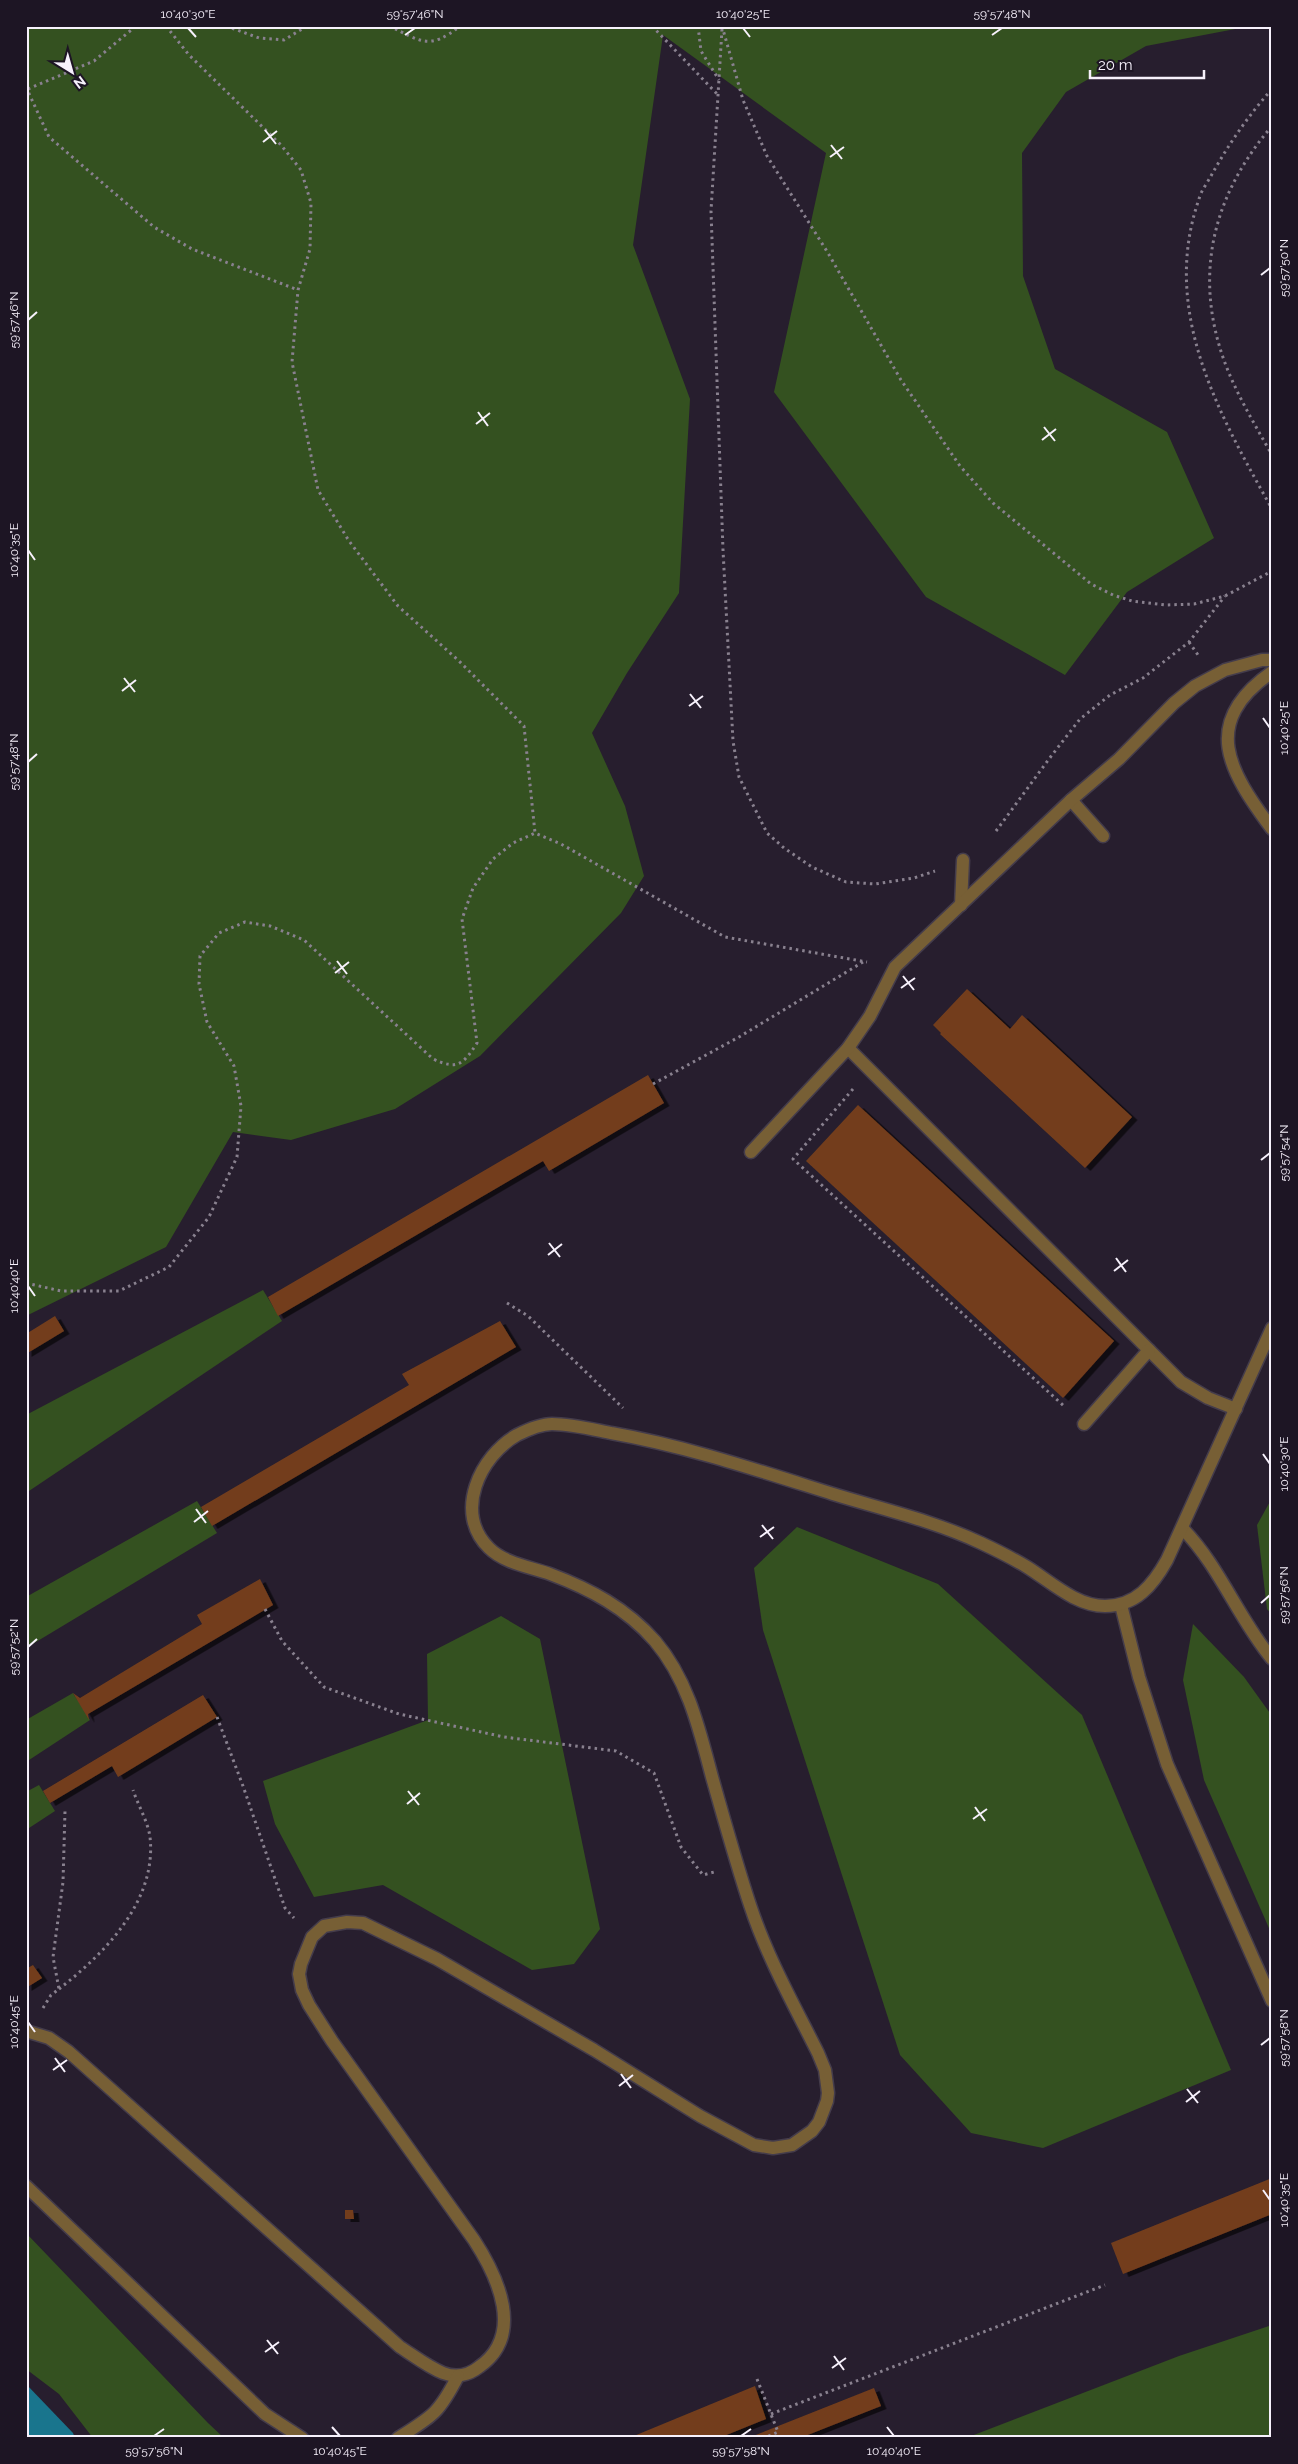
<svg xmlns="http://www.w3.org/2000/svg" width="1298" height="2464" viewBox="0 0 1298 2464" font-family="Raleway,sans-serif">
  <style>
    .green { fill: #345120 }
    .water { fill: #19758d }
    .building { fill: #733e1c; filter: url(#shadow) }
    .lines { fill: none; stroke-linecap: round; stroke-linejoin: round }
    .lane-casing { stroke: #443c4b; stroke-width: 15 }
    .path { stroke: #89818f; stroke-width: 3; stroke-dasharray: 2.5 4; stroke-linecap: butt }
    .lane { stroke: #775f35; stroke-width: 12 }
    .ticks { fill: none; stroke: #f7f1fc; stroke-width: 2 }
    .neatline { fill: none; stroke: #f7f1fc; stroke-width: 2 }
    .ticks-label { font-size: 12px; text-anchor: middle; fill: #f7f1fc }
  </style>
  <defs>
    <filter id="shadow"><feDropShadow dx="5.5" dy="3" stdDeviation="0" flood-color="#0009"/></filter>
  </defs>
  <rect width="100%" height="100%" fill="#271e2e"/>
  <g class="green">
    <path d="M26 26H1251L1146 46 1066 92 1022 153 1023 276 1055 369 1167 432 1214 538 1127 592 1065 675 926 597 774 392 826 153 663 35 633 245 690 399 679 593 627 673 592 733 625 806 644 876 621 913 480 1056 395 1109 291 1140 233 1132 166 1247 26 1316Z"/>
    <path d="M263 1290 282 1321 26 1493V1415Z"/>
    <path d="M1272 1498V1615L1267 1609 1257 1525Z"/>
    <path d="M197 1501 217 1533 26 1648V1597Z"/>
    <path d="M797 1527 938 1584 1082 1715 1231 2070 1043 2148 971 2133 900 2055 763 1630 754 1568Z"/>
    <path d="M501 1616 540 1639 600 1929 574 1964 532 1970 383 1885 314 1897 275 1824 263 1781 428 1720 427 1654Z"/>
    <path d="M1193 1624 1244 1677 1272 1716V1935L1204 1780 1183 1680Z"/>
    <path d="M73 1693 90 1720 26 1762V1720Z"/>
    <path d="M39 1785 55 1811 26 1830V1792Z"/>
    <path d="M26 2233 208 2423 224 2438H93L59 2394 26 2369Z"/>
    <path d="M1272 2325V2438H966L1179 2356Z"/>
  </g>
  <path class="water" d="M26 2384 73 2433 75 2438H26Z"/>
  <g class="building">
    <path d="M967 989 1010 1029 1022 1015 1132 1117 1085 1168 940 1034 941 1033 933 1025Z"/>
    <path d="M648 1075 664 1103 549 1171 543 1161 278 1316 268 1297Z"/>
    <path d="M858 1105 1114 1341 1063 1398 806 1161Z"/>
    <path d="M55 1316 64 1331 26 1354V1334Z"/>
    <path d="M500 1321 516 1347 212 1526 201 1507 409 1385 402 1374Z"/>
    <path d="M260 1579 273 1605 88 1714 89 1720 73 1693 80 1698 202 1624 197 1615Z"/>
    <path d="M203 1695 217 1717 118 1777 112 1766 50 1803 43 1791Z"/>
    <path d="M33 1965 42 1978 26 1988V1969Z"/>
    <path d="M1272 2178V2214L1123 2274 1111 2243Z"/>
    <path d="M345 2210H353L354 2219H345Z"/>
    <path d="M755 2386 766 2419 719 2438H629Z"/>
    <path d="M874 2388 881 2406 800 2438H748Z"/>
  </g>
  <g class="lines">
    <defs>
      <g id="lane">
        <path d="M1272 672C1199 723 1229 771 1272 829"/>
        <path d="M1071 800 1103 836"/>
        <path d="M961 905 963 860"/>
        <path d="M848 1048 1181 1382 1208 1398 1236 1409"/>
        <path d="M751 1152 848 1048 870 1016 895 967 1071 800 1119 759 1174 703 1195 686 1225 670 1262 660H1272"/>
        <path d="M1084 1424 1149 1350"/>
        <path d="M1183 1529C1220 1567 1238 1618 1272 1659"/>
        <path d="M1121 1605 1139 1677 1167 1764 1272 2001"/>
        <path d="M26 2031 49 2038 69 2052 400 2347C414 2356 428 2367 443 2373 456 2378 469 2375 479 2367 525 2335 498 2277 474 2240L332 2041 309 2005 302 1990 299 1974 301 1964 312 1937 324 1926 347 1922 363 1923 437 1959 594 2050 700 2116 754 2145 773 2148 792 2145 812 2131 819 2122 827 2101 828 2093 825 2070 818 2053C794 2005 767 1957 750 1905 736 1863 724 1819 712 1777 699 1728 688 1680 655 1641 626 1608 590 1589 550 1574 530 1567 504 1563 489 1548 453 1513 480 1456 517 1435 527 1430 540 1424 552 1424 571 1424 591 1429 611 1433 686 1446 760 1471 833 1494 882 1509 934 1521 981 1543 996 1550 1012 1558 1027 1567 1051 1582 1076 1606 1105 1606 1136 1606 1153 1585 1167 1560L1272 1328"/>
        <path d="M26 2186 265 2414 302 2438"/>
        <path d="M398 2438C433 2416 439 2413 458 2376"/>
      </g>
    </defs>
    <use href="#lane" class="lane-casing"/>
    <g class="path">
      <path d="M166 26 189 55 281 145 301 170 311 203 310 249 298 290 292 362 318 490 349 541 398 606 459 661 524 726 535 833"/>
      <path d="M226 26 259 38 284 40 307 26"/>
      <path d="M389 26C421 41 429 51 460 26"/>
      <path d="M652 26 718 95"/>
      <path d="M698 26 701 51 719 80"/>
      <path d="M722 26 743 100 767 156 828 253 901 380 960 466 993 503 1091 584 1113 595 1132 601 1166 605 1194 604 1225 596 1272 571"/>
      <path d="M722 29 711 211 723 550 733 741 739 777 767 833 784 848 812 867 846 882 875 884 914 878 935 871"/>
      <path d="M26 87 49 137 154 227 192 249 298 290"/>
      <path d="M28 89 94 61 136 26"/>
      <path d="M1272 89C1248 116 1228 145 1211 176 1207 183 1201 191 1199 199 1160 311 1219 414 1272 509"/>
      <path d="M1272 126C1212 196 1193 276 1225 363 1237 395 1255 425 1272 455"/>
      <path d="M1189 642 1198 655"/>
      <path d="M996 831 1052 755 1080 719 1110 695 1143 678 1189 642 1225 596"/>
      <path d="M653 1084 739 1037 863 962"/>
      <path d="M853 1089 793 1159 1065 1407"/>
      <path d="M26 1283 61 1291H119L169 1267 209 1217 237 1157 241 1106 234 1066 207 1022 199 984 200 956 219 933 245 922 270 926 304 940 433 1059C457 1070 463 1065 477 1043L462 919 473 888 493 859 513 843 535 833 561 844 725 937 867 962"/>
      <path d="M507 1303 528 1316 623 1408"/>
      <path d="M265 1609 282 1641 324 1687 399 1714 504 1737 616 1751 654 1773 681 1847 703 1875 714 1872"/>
      <path d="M217 1717 243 1786 285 1908 294 1918"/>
      <path d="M59 1989C105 1953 157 1901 150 1837 148 1822 138 1805 133 1790"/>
      <path d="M43 2008 51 1995 59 1989 53 1957 63 1882 65 1811"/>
      <path d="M757 2379 778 2432 764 2438"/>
      <path d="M771 2414 1105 2285"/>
    </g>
    <use href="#lane" class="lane"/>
  </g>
  <path class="ticks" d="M188 28 196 37M743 28 750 37M405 35 415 28M992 35 1002 28M265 130 276 144M263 142 277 131M831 145 842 159M830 157 844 147M1261 275 1270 268M28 320 37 312M478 412 488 426M476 424 490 413M1044 427 1055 441M1042 440 1056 429M28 550 35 560M124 678 135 692M122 691 136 680M690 694 701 708M689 706 703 696M1263 718 1270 728M28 762 37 754M337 961 347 974M335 973 349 962M903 976 914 990M901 988 915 978M1261 1160 1270 1153M549 1243 560 1257M548 1255 562 1244M1116 1258 1126 1272M1114 1271 1128 1260M28 1286 35 1296M1263 1454 1270 1464M196 1509 206 1523M194 1522 208 1511M762 1525 773 1539M760 1537 774 1527M1261 1603 1270 1595M28 1647 37 1639M408 1791 419 1805M407 1804 420 1793M975 1807 985 1821M973 1819 987 1809M28 2022 35 2032M1261 2045 1270 2038M55 2058 65 2072M53 2070 67 2060M621 2074 631 2088M619 2086 633 2075M1187 2089 1198 2103M1186 2102 1200 2091M1263 2190 1270 2200M267 2340 278 2354M265 2352 279 2342M834 2356 844 2370M832 2368 846 2358M332 2427 340 2436M887 2427 894 2436M154 2436 164 2429M741 2436 751 2429"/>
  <rect width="1298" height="2464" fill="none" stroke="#1d1524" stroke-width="55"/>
  <g transform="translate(72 72) rotate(143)" stroke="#1d1524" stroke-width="4" paint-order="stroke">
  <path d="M0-4L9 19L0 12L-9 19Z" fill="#f7f1fc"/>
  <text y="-8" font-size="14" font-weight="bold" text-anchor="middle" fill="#f7f1fc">N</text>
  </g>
  <path d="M1090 70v8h114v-8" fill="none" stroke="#f7f1fc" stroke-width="2.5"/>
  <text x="1098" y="70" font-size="15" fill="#f7f1fc" stroke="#1d1524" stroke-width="4" paint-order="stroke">20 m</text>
  <rect x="28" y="28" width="1242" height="2408" class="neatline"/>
  <g class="ticks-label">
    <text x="188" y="18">10°40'30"E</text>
    <text x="415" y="18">59°57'46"N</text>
    <text x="743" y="18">10°40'25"E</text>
    <text x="1002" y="18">59°57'48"N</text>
    <text transform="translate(1284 268) rotate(-90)" y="4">59°57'50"N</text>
    <text transform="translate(14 320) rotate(-90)" y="4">59°57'46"N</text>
    <text transform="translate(14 550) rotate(-90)" y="4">10°40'35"E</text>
    <text transform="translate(1284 728) rotate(-90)" y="4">10°40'25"E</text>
    <text transform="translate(14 762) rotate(-90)" y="4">59°57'48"N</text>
    <text transform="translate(1284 1153) rotate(-90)" y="4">59°57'54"N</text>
    <text transform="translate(14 1286) rotate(-90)" y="4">10°40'40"E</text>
    <text transform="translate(1284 1464) rotate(-90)" y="4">10°40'30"E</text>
    <text transform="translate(1284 1595) rotate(-90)" y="4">59°57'56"N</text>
    <text transform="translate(14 1647) rotate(-90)" y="4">59°57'52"N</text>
    <text transform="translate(14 2022) rotate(-90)" y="4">10°40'45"E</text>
    <text transform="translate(1284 2038) rotate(-90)" y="4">59°57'58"N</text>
    <text transform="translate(1284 2200) rotate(-90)" y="4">10°40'35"E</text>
    <text x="154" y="2455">59°57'56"N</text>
    <text x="340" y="2455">10°40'45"E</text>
    <text x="741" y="2455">59°57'58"N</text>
    <text x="894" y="2455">10°40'40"E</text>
  </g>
</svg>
